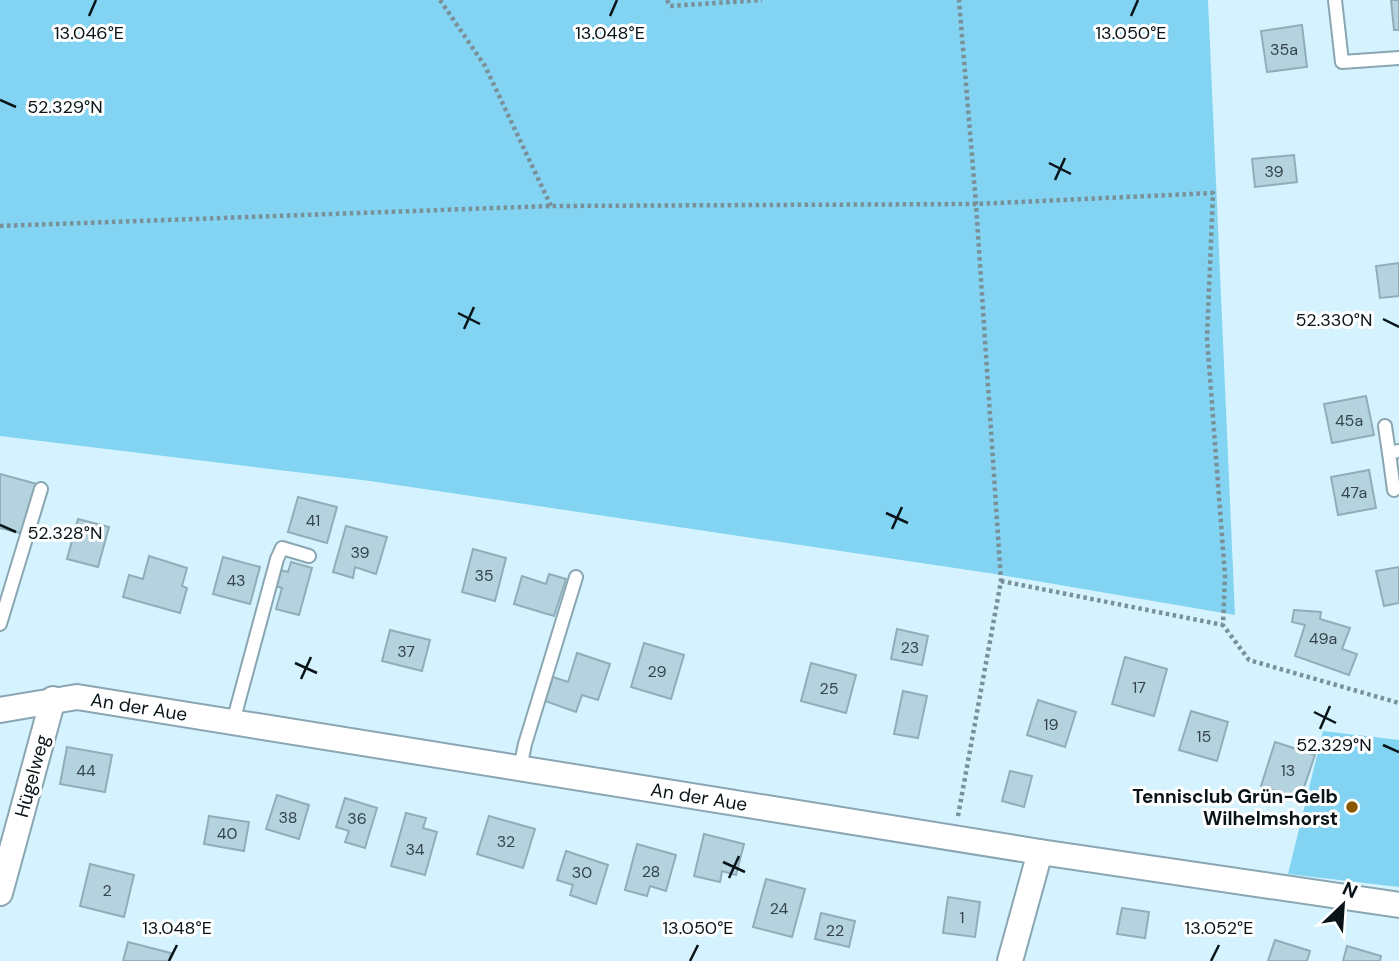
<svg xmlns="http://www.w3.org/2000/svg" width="1399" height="961" viewBox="0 0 1399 961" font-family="'DM Sans',sans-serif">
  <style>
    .green { fill: #83d4f2 }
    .building { fill: #b4d3df; stroke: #90aeb9; stroke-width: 2 }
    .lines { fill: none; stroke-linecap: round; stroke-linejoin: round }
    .lane-casing { stroke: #89a6b2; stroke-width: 16 }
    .street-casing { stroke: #89a6b2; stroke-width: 28 }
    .path { stroke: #7a9098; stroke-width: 4.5; stroke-dasharray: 3.5 3.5; stroke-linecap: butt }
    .lane { stroke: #fff; stroke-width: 12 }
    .street { stroke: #fff; stroke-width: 24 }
    .ticks { fill: none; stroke: #091418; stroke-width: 2.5 }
    .poi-dot { fill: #8a5801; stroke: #fff; stroke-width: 2.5 }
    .labels { text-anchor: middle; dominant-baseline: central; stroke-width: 6; stroke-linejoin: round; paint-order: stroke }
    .number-label { font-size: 16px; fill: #34444a }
    .street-label { font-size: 19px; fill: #091418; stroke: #fff }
    .poi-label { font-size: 19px; font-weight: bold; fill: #091418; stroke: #fff; text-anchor: end }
    .ticks-label { font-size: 18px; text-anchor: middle; fill: #091418; stroke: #fff; stroke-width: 6; stroke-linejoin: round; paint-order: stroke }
  </style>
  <rect width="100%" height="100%" fill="#d4f3ff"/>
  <g class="green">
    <path d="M0 0H1208L1235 615 995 574 370 481 0 436Z"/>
    <path d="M1323 731 1399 740V887L1288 874Z"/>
  </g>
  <g class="building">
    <path d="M1391 0H1399V30H1394Z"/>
    <path d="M1302 25 1307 67 1267 72 1261 31Z"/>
    <path d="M1294 155 1297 182 1255 187 1252 159Z"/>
    <path d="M1399 263V296L1380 298 1376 266Z"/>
    <path d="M1366 396 1374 435 1332 443 1324 404Z"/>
    <path d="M1369 470 1376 508 1338 515 1331 477Z"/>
    <path d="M0 474 37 484 24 534 0 528Z"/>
    <path d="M298 497 337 507 327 543 288 532Z"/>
    <path d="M78 519 109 527 98 567 67 559Z"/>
    <path d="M346 526 387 537 376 574 355 567 353 578 333 572Z"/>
    <path d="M473 549 506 558 495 601 462 592Z"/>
    <path d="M149 556 187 568 182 586 187 588 180 613 123 597 129 575 143 579Z"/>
    <path d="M223 557 260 567 250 604 213 594Z"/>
    <path d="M291 562 312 568 299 615 276 609 282 588 275 586 280 570 288 572Z"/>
    <path d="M1399 567V603L1384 606 1376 571Z"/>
    <path d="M549 574 566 579 554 616 514 604 522 576 546 584Z"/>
    <path d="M1294 610 1321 612 1320 619 1350 628 1342 649 1357 654 1349 675 1295 656 1305 625 1292 622Z"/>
    <path d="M897 629 928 636 922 665 891 659Z"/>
    <path d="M390 630 430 640 422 671 382 661Z"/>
    <path d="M644 643 684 655 671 699 631 687Z"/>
    <path d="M577 653 610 664 598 700 582 695 576 712 545 701 553 677 568 682Z"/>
    <path d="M1125 657 1167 669 1154 716 1112 704Z"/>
    <path d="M811 663 856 675 846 713 801 701Z"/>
    <path d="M903 691 927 696 918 738 894 734Z"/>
    <path d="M1038 700 1076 712 1065 747 1027 735Z"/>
    <path d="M1191 711 1228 722 1217 761 1179 750Z"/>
    <path d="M1275 742 1315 755 1300 799 1261 786Z"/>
    <path d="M67 747 112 755 105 792 60 784Z"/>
    <path d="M1010 771 1032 776 1024 807 1002 801Z"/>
    <path d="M277 795 309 805 299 839 266 829Z"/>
    <path d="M345 798 377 808 365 848 345 842 349 831 336 827Z"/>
    <path d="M406 813 426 818 423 828 437 832 425 875 391 866Z"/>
    <path d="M209 816 249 822 244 851 204 844Z"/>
    <path d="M489 816 535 829 523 868 477 854Z"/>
    <path d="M704 834 744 844 736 875 722 871 720 882 694 876Z"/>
    <path d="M637 844 676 855 666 891 650 886 647 896 625 890Z"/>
    <path d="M566 851 608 865 596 904 570 895 573 885 557 880Z"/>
    <path d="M90 864 134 875 124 917 80 906Z"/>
    <path d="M766 879 805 889 792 937 753 927Z"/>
    <path d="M948 897 980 902 975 937 943 933Z"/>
    <path d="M1122 908 1149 912 1145 938 1117 934Z"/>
    <path d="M821 913 855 921 849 947 815 939Z"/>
    <path d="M1275 940 1310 951 1307 961H1268Z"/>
    <path d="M128 942 171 953 169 961H123Z"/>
    <path d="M1347 946 1381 956 1380 961H1343Z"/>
  </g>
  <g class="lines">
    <defs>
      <g id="lane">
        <path d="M1335 0 1342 62 1399 58"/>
        <path d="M1385 426 1389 453"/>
        <path d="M1394 490 1389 453 1399 451"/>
        <path d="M0 624 41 489"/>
        <path d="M233 722 277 559 282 548 309 556"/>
        <path d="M520 768 525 744 576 577"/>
      </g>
      <g id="street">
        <path d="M0 710 77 697 1040 852 1399 905"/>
        <path d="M0 893 53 699"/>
        <path d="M1010 961 1040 852"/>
      </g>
    </defs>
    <use href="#lane" class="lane-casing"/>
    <use href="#street" class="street-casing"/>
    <g class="path">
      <path d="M440 0 485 66 551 206"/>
      <path d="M667 0 670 6 762 0"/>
      <path d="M0 226 551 206 976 204 1213 193 1207 338 1225 576 1223 625 1249 660 1399 703"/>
      <path d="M1001 581 1223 625"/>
      <path d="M958 816 1001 581 976 204 959 0"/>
    </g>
    <use href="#lane" class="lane"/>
    <use href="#street" class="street"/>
  </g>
  <path class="ticks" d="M89 16 96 0M610 16 617 0M1131 16 1138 0M0 100 16 107M1049 163 1071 174M1055 180 1065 158M458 313 480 324M1383 319 1399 327M464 329 474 307M886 513 908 523M0 525 16 532M892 529 902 507M295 663 317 673M301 679 311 657M1314 712 1336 723M1320 729 1330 706M1383 745 1399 752M723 862 745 872M729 878 739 856M169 961 177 945M690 961 698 945M1211 961 1219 945"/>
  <circle class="poi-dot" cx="1352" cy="807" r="7"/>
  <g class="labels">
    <g class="number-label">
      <text x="1284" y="49">35a</text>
      <text x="1274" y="171">39</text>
      <text x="1349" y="420">45a</text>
      <text x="1354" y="492">47a</text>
      <text x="313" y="520">41</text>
      <text x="360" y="552">39</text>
      <text x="484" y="575">35</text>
      <text x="236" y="580">43</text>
      <text x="1323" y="638">49a</text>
      <text x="910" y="647">23</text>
      <text x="406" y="651">37</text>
      <text x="657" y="671">29</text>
      <text x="1139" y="687">17</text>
      <text x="829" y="688">25</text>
      <text x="1051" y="724">19</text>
      <text x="1204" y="736">15</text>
      <text x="86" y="770">44</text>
      <text x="1288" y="770">13</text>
      <text x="288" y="817">38</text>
      <text x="357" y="818">36</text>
      <text x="227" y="833">40</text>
      <text x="506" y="841">32</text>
      <text x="415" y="849">34</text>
      <text x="651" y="871">28</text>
      <text x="582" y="872">30</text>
      <text x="107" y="890">2</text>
      <text x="779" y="908">24</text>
      <text x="962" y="917">1</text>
      <text x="835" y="930">22</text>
    </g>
    <g class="street-label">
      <text transform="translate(139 707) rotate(9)">An der Aue</text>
      <text transform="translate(32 776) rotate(-75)">Hügelweg</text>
      <text transform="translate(699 797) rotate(9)">An der Aue</text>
    </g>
    <g class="poi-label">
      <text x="1338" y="796">Tennisclub Grün-Gelb<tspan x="1338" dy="22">Wilhelmshorst</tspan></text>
    </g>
  </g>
  <g class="ticks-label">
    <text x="89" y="39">13.046°E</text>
    <text x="610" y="39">13.048°E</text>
    <text x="1131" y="39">13.050°E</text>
    <text x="65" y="113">52.329°N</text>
    <text x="1334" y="326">52.330°N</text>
    <text x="65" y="539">52.328°N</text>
    <text x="1334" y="751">52.329°N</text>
    <text x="177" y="934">13.048°E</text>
    <text x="698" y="934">13.050°E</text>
    <text x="1219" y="934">13.052°E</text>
  </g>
  <g transform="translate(1343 905) rotate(25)" stroke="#ffffff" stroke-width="5" paint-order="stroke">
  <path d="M0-5L12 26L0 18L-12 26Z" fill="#091418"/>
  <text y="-10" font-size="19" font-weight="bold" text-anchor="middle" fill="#091418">N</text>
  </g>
</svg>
